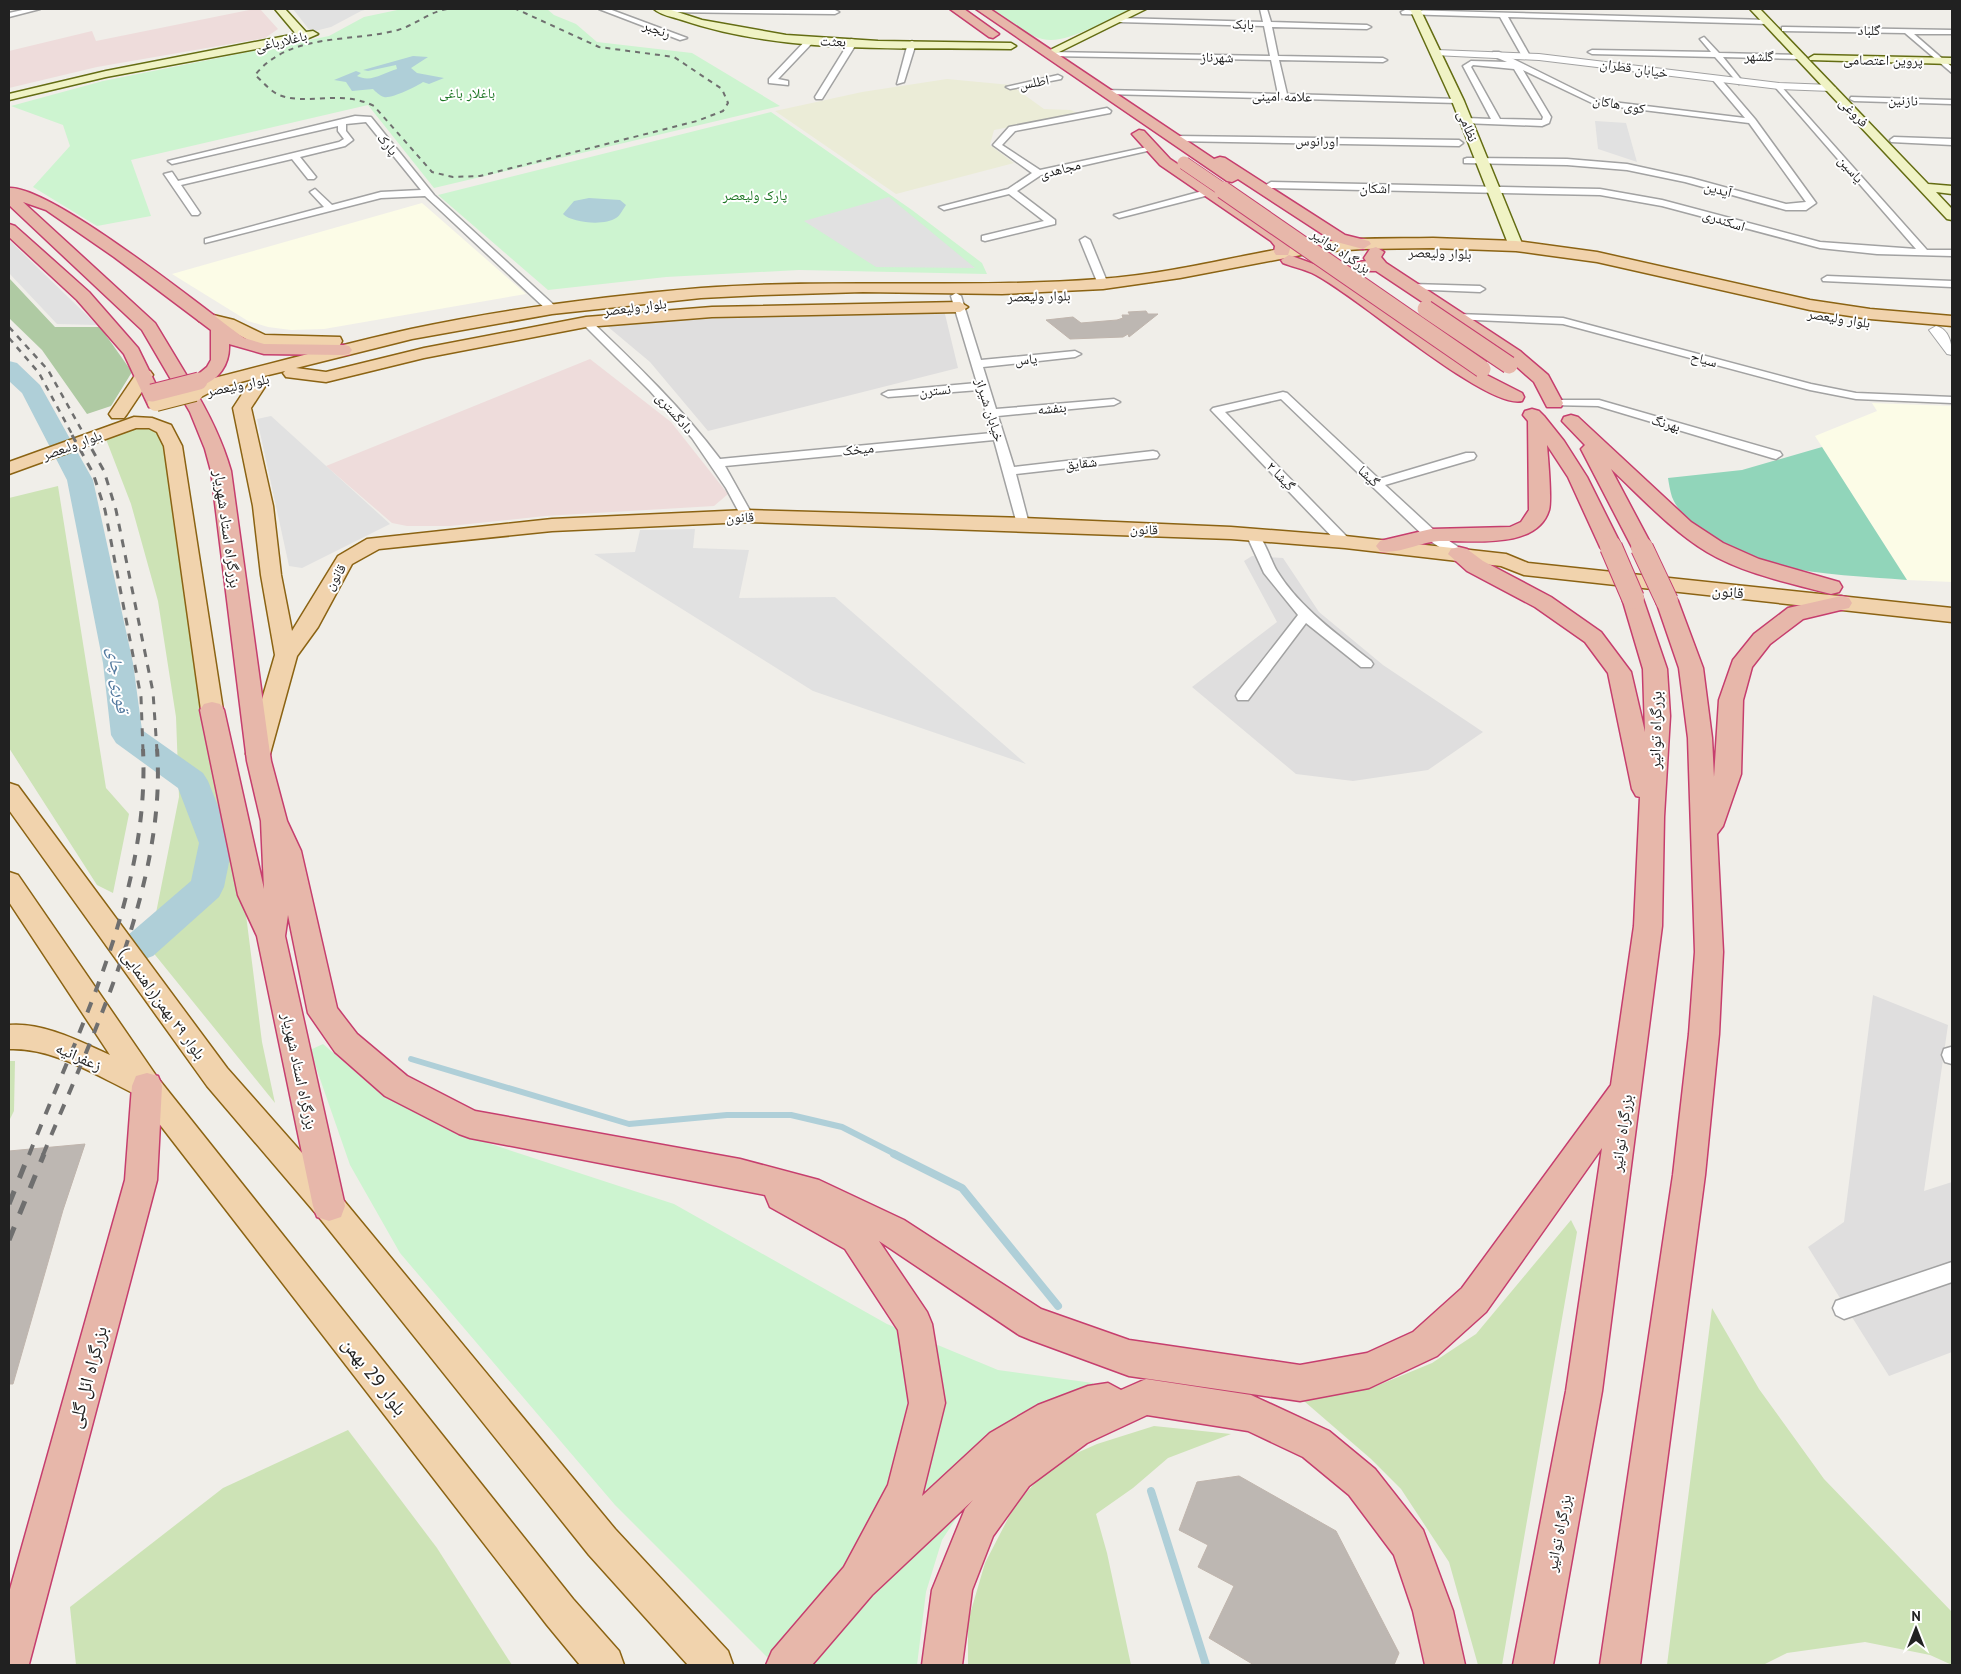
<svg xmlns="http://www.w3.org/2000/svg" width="1961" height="1674" viewBox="0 0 1961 1674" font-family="'PT Sans','Noto Naskh Arabic',sans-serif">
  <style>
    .residential { fill: #dfdede }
    .commercial { fill: #eedcdb }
    .education { fill: #fcfce7 }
    .farmland { fill: #ebecd7 }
    .grass { fill: #cde3b6 }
    .forest { fill: #afcaa3 }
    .park { fill: #cdf4d0 }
    .pitch { fill: #91d5ba }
    .parking { fill: #e1e1e1 }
    .water { fill: #afcfd8 }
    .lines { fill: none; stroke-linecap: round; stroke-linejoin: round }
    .stream-far1 { stroke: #afcfd8; stroke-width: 6 }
    .stream { stroke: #afcfd8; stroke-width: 8 }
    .river { fill: #afcfd8; fill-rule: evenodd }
    .building { fill: #bdb7b2; stroke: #c0b5ad }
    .minor-casing { stroke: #a2a2a2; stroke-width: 3 }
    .tertiary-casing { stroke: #a2a2a2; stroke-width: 2 }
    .secondary-casing { stroke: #646d13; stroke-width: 3 }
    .primary-casing { stroke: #8b6313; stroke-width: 3 }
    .trunk-casing { stroke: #c63e6e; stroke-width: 3 }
    .minor { fill: #fff; fill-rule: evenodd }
    .tertiary { fill: #fff; fill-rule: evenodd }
    .secondary { fill: #f0f3c5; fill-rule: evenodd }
    .primary { fill: #f1d3ad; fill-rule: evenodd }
    .trunk { fill: #e7b7aa; fill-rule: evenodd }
    .rail-far4 { stroke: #6f6f6f; stroke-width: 2; stroke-dasharray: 5 5; stroke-linecap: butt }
    .rail-far3 { stroke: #6f6f6f; stroke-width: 2.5; stroke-dasharray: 6 6; stroke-linecap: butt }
    .rail-far2 { stroke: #6f6f6f; stroke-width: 3; stroke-dasharray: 8 8; stroke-linecap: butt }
    .rail-far1 { stroke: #6f6f6f; stroke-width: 4; stroke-dasharray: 11 11; stroke-linecap: butt }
    .rail { stroke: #6f6f6f; stroke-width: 5; stroke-dasharray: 14 14; stroke-linecap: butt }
    .primary-bridge-casing { stroke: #8b6313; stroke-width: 18; stroke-linecap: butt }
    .trunk-bridge-far2-casing { stroke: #c63e6e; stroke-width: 14; stroke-linecap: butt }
    .trunk-bridge-far1-casing { stroke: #c63e6e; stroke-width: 19; stroke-linecap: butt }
    .trunk-bridge-casing { stroke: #c63e6e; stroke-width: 24; stroke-linecap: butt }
    .primary-bridge { stroke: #f1d3ad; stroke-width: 16 }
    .trunk-bridge-far2 { stroke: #e7b7aa; stroke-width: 13 }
    .trunk-bridge-far1 { stroke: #e7b7aa; stroke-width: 17 }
    .trunk-bridge { stroke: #e7b7aa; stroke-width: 22 }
    .labels { text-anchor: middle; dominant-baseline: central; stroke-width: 4; stroke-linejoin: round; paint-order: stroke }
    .far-street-label { font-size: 14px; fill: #212121; stroke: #fff }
    .far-park-label { font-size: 14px; fill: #1a7421; stroke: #fff }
    .street-label { font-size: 16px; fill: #212121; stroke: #fff }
    .water-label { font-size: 18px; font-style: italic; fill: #547a9f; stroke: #fff }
    .near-street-label { font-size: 19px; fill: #212121; stroke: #fff }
  </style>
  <rect width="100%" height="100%" fill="#f0eee9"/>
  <g class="residential">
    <path d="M944 310 958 368 708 431 650 362 607 326 724 315Z"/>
    <path d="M1252 556 1283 558 1319 612 1383 665 1483 732 1428 770 1353 781 1296 774 1192 687 1277 622 1244 561Z"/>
    <path d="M1873 995 1948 1025 1924 1191 1952 1182V1352L1889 1376 1808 1247 1844 1222Z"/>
  </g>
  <g class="commercial">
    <path d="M254 9H260L278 29 265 38 97 67 9 88V51L92 31 96 41Z"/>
    <path d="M590 359 671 422 728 494 714 506 545 516 450 526H407L392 523 326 466Z"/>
  </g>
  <g class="education">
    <path d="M422 203 526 294 324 329 291 330 268 327 248 321 172 274Z"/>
    <path d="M1872 403 1952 406V582L1907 580 1815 436 1877 411Z"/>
  </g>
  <path class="farmland" d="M947 79 1011 85 1044 109 1071 110 1079 114 994 130 990 145 1014 163 896 194 775 111 862 92Z"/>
  <g class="grass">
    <path d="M145 426 157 431 163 442 242 883 262 1042 275 1103 143 940 156 913 179 797 176 717 158 601 131 504 104 434Z"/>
    <path d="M58 486 106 788 129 814 113 893 97 885 9 748V498Z"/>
    <path d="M9 1061H15L14 1111 9 1121Z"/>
    <path d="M1571 1220 1577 1232 1502 1665H1478L1449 1562 1401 1489 1371 1459 1297 1395 1374 1387 1432 1363 1476 1334Z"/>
    <path d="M1712 1308 1759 1389 1824 1479 1952 1612V1665L1930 1655 1865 1642 1787 1653 1763 1665H1667Z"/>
    <path d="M1154 1426 1231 1434 1168 1458 1133 1488 1096 1514 1107 1553 1131 1665H968V1621L985 1563 1015 1505 1052 1464 1097 1444Z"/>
    <path d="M348 1430 437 1548 512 1665H76L70 1607 223 1488Z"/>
  </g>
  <path class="forest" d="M9 278 55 327H100L132 372 111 406 87 414 42 350 9 318Z"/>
  <g class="park">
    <path d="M402 9H547L554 15 576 24 597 42 692 53 780 106 434 188 368 105 131 160 151 216 97 226 33 187 70 146 63 125 11 106 103 81 329 36 364 17Z"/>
    <path d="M989 9H1130C1108 19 1074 40 1051 40 1030 40 1005 20 989 9Z"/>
    <path d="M771 112 912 210 982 263 987 274 799 270 666 277 548 290 438 195Z"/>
    <path d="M323 1044 382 1095 457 1133 674 1204 887 1324 998 1370 1093 1383 1095 1399 991 1465 942 1540 926 1592 917 1665H775L615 1505 400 1253 350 1165 310 1050Z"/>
  </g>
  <path class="pitch" d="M1822 447 1907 580C1836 574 1745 575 1690 521 1683 514 1676 507 1672 497 1670 491 1669 484 1668 478L1742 470Z"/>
  <g class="parking">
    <path d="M293 9H369L361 11 331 27 311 32Z"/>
    <path d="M1595 121 1626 123 1637 162 1598 149Z"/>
    <path d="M889 197 975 268 876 267 804 221Z"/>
    <path d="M9 240 97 325 57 324 9 273Z"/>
    <path d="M271 416 390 524 302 568 289 566 257 419Z"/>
    <path d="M695 529 693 548 749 550 739 598 835 597 1026 764 813 691 594 554 635 552 640 530Z"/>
  </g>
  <g class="water">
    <path d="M413 56 428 57 411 68 417 73 444 78 429 84 423 82C416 87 391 99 384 97 380 96 376 92 373 89L352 91 346 82 334 80 356 71 361 73 357 76C371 83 383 73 397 69L396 65 368 71 363 70Z"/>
    <path d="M589 198 620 200 626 205C623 209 620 216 616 218 605 226 572 223 563 214L574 201Z"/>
  </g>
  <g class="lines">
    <path class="stream-far1" d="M411 1059 629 1124 727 1115H791L842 1127 897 1155"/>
    <g class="stream">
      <path d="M894 1154 962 1188 1058 1306"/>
      <path d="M1151 1491 1206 1665"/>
    </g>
    <path class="river" d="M9 361 17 363 40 385 93 480 133 663 142 730 203 773 208 781 233 843 224 887 219 897 153 956 140 961 127 956 122 946 127 936 191 881 199 843 178 788 116 743 111 735 103 663 67 480 22 393 9 381Z"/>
  </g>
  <g class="building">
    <path d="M1146 311 1148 314H1158L1129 337 1128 334 1123 337 1070 339 1046 320 1073 317 1081 323 1117 320 1123 318 1122 315H1130L1128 312Z"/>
    <path d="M85 1144 63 1210 13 1384H9V1151Z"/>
    <path d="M1239 1476 1336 1531 1399 1653 1394 1665H1254L1209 1638 1234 1586 1198 1567 1208 1545 1179 1530 1197 1482Z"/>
  </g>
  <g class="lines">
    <defs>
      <g id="minor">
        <path d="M27 9H40L9 17V13Z"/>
        <path d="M599 9H609L687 38 680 40Z"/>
        <path d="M659 9 835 10 839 12 835 14 662 12Z"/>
        <path d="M1260 9H1267L1271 22 1367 25 1371 27 1367 29 1272 27 1278 56 1383 58 1387 60 1383 62 1279 60 1287 94 1458 99 1462 101 1458 103 1106 94 1102 92 1103 90 1278 94 1271 60 1050 56 1046 54 1050 52 1270 56 1264 26 1119 22 1115 20 1119 18 1263 22Z"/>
        <path d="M1405 10 1768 20 1772 22 1768 24 1508 17 1530 56 1526 58 1522 56 1500 17 1402 14 1401 12Z"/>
        <path d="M1785 27 1952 30V34H1914L1952 67V73L1905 33 1782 31V27Z"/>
        <path d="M1704 37 1719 53 1802 55 1806 57 1802 59 1723 57 1743 82 1739 84 1715 57 1592 54 1588 52 1592 50 1711 52 1700 39Z"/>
        <path d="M808 38 815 40 778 79 788 81V85L769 83V79Z"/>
        <path d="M851 39 858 41 822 99H816L815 97Z"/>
        <path d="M912 41 916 43 904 82 897 84 908 43Z"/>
        <path d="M1493 52H1499L1596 100 1745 118 1712 79 1719 77 1755 119 1816 203 1806 210H1786L1685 182 1627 170 1567 165 1464 163V159L1467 158 1567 159 1627 164 1691 178 1786 204 1806 202 1749 123 1594 104 1523 70 1551 117 1549 123 1542 126 1463 123V119L1466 118 1491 119 1463 66 1471 61 1507 62 1493 56ZM1473 65 1514 69 1543 117 1542 120 1500 119 1471 67Z"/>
        <path d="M1058 75 1062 77 1061 79 1010 89 1006 87Z"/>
        <path d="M1779 84 1927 250H1952V256L1877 254 1820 248 1662 206 1600 195 1271 188 1266 185 1271 182 1600 189 1662 200 1820 242 1916 249 1776 88 1775 86Z"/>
        <path d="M1851 97 1952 100V104L1854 101 1850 99Z"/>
        <path d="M1107 108 1111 111 1110 113 1015 131 1002 145 1040 170 1152 146 1156 149 1041 175 1017 191 1055 220V224L985 241 982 240V236L1044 221 1009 194 944 210 939 207 1008 189 1032 173 993 145 1009 127Z"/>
        <path d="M355 116 371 117 434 195 556 307V311H548L425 196 381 198 205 243V239L324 207 310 192 315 189 332 205 381 192 421 190 366 122 346 124V131L353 140 345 146 300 157 316 177 314 179H308L292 159 181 185 200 213 198 215H192L164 174 172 172 178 181 339 142 344 139 338 131V126L172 164 168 161Z"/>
        <path d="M1176 136 1459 140 1463 143 1459 146 1173 141 1172 139Z"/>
        <path d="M1894 137 1952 139V145L1891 142 1890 140Z"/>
        <path d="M1210 189 1213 190V194L1119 218 1114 215Z"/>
        <path d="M1085 237 1090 240 1108 284 1107 286 1103 287 1098 284 1080 240Z"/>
        <path d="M1827 276 1952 281V287L1823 281 1822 279Z"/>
        <path d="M1411 284 1480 286 1485 289 1480 292 1407 289 1406 287Z"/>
        <path d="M956 293 961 296 981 360 1075 351 1081 354 1075 357 983 367 996 409 1114 399 1120 402 1114 405 998 416 1014 467 1153 451 1157 452 1159 455 1157 458 1016 474 1029 524 1023 528 1017 524 994 440 725 466 753 516 747 520 741 516 726 488 692 438 650 391 581 322 586 319 590 320C636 364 682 408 720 459L992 433 979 390 888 397 882 394 888 391 977 383 951 296Z"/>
        <path d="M1457 314 1563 318 1811 384 1856 393 1952 397V403L1856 399 1810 390 1563 324 1453 319V315Z"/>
        <path d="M1283 392 1287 393 1379 479 1466 453H1474L1476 456 1474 459 1385 485 1436 532 1464 551 1466 554 1464 557H1454L1426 538 1281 399 1225 412 1352 542 1345 546 1340 545 1211 410 1213 408Z"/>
        <path d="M1554 400H1599L1780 452 1782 455 1776 459 1772 458 1598 406 1550 405 1548 403Z"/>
        <path d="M1252 530C1263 533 1271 562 1277 571 1300 608 1337 634 1371 661L1373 664 1371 667H1361L1306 623 1248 700H1238L1236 696 1238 692 1298 615 1264 573 1246 534Z"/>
        <path d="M1951 1047H1952V1064L1945 1062 1942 1055 1944 1049Z"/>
        <path d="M1952 1262V1282L1844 1319 1836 1315 1833 1308 1836 1301Z"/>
      </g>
      <g id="tertiary">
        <path d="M1437 50 1539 54 1779 83 1831 85 1836 88 1831 91 1779 89 1539 60 1434 55 1432 53Z"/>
        <path d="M1936 326C1949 329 1952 344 1952 355L1947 354 1929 330Z"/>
      </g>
      <g id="secondary">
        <path d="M275 9H285L306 32 313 31 318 34 304 40 106 77 9 100V94L106 71 296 34Z"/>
        <path d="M654 9H668L702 20 786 35 878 41 1011 43 1016 46 1011 49C903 47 786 55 682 20 673 17 660 15 654 9Z"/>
        <path d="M1133 9H1146L1053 55H1045L1044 53Z"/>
        <path d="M1410 9H1420L1464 101 1523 246 1521 249 1516 250 1509 246 1452 101Z"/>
        <path d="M1750 9H1760L1928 184 1952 186V194L1936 192 1952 209V220L1947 219Z"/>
        <path d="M1814 55 1952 58V64L1810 60 1809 58Z"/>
      </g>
      <g id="primary">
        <path d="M1433 238 1516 241 1597 252 1810 300 1870 309 1952 316V326L1870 319 1810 310 1597 262 1516 251 1433 248 1363 249 1317 252 1180 278 1103 289 1002 294 863 292 761 295 701 298 552 314 412 339 296 368 326 372 424 348 586 317 712 307 960 302 968 307 960 312 712 317 586 327 424 358 326 382 286 377 283 373 285 371 260 377 268 382 251 408 273 506 281 575 292 631 338 556 367 539 552 519 747 510 1023 518 1231 527 1345 536 1506 554 1528 563 1952 608V622L1524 575 1501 566 1345 548 1231 539 747 522 552 531 379 549 352 564 318 627 297 656 270 754 266 760 258 762 250 760 246 754 275 655 261 575 253 506 233 408 252 379 218 388 201 397H189L186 393 206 380C274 363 343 344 411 329 506 309 604 296 701 288 834 278 967 289 1100 279 1172 274 1243 254 1315 243 1353 237 1394 239 1433 238Z"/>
        <path d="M205 313 234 320 265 335 340 337 342 341 340 345C319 350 279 350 258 344 245 340 235 331 222 327 215 324 207 323 199 321L197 318Z"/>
        <path d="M144 370 150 371 153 375 127 414 124 418H112L109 414 138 371Z"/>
        <path d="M134 417 152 418 171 425 182 446 223 710 220 716 212 718 204 716 201 710 164 446 157 432 149 428H136L9 474V462Z"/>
        <path d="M9 783 18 786 227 1068 340 1196 615 1529 728 1651 733 1665H688L589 1555 318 1216 207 1086 9 810Z"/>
        <path d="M9 872 18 875 157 1077 573 1599 619 1651 624 1665H580L547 1625 137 1095C98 1076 53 1047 9 1049V1025C43 1022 79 1041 110 1055L9 902Z"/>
      </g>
      <g id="trunk">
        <path d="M950 9H964L999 34 993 38 989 37Z"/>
        <path d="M976 9H990L1214 159 1220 157 1225 158 1345 235 1369 241 1371 244 1363 249 1333 241 1238 179 1232 182 1227 181Z"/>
        <path d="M1139 130 1144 131 1170 159 1283 235 1291 246 1288 255H1276L1274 252 1275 246 1271 241 1160 165 1132 134Z"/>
        <path d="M9 188C52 186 203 308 244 338L264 344 343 345 349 346 352 350 349 354 343 355 264 354 229 344C230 364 219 381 199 386L190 382C207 410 222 439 231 471L271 761 287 821 301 851 337 1008 357 1034 407 1076 475 1111 740 1159 819 1180 904 1220 1041 1309 1129 1340 1300 1365 1367 1353 1413 1332 1462 1288 1611 1085 1634 926 1640 797 1636 796 1632 789 1608 673 1585 642 1535 607 1467 571 1448 554 1451 549 1459 547 1467 549 1483 561 1551 597 1601 632 1631 672 1645 732 1643 669 1622 598 1625 593 1633 591 1641 593 1667 669 1670 716 1664 817 1662 926 1602 1391 1553 1665H1513L1566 1391 1602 1148 1486 1312 1437 1356 1369 1388 1300 1401 1129 1376 1031 1340 1019 1335 879 1241 927 1312 932 1324 945 1403 922 1496 990 1433 1038 1405 1088 1386 1108 1383 1121 1390 1146 1379 1251 1395 1329 1431 1375 1469 1423 1530 1453 1611 1465 1665H1425L1413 1611 1394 1555 1349 1495 1303 1457 1248 1431 1147 1415 1087 1443 1029 1486 993 1536 972 1590 962 1665H922L932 1590 965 1509 973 1500 872 1595 812 1665H766L772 1651 844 1567 888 1485 909 1403 898 1330 845 1249 770 1207 765 1195 470 1138 459 1134 385 1096 335 1052 308 1013 288 915 285 936 345 1206 341 1217 329 1221 317 1217 313 1206 257 936 238 895 200 710 204 704 212 702 220 704 224 710 264 889 261 821 247 761 211 471 205 449 190 412 142 330 9 205ZM23 202 46 210 114 257 211 330V360L207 367 190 381 155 323Z"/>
        <path d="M9 224 15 226 89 292 138 348 165 403 163 407H149L124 354 77 300 9 237Z"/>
        <path d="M1376 247 1384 252 1381 257 1386 263 1520 351 1548 375 1563 403 1561 407H1547L1534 382 1508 359 1376 271H1354L1341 278 1471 367 1522 393 1524 397 1522 401C1486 410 1353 292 1312 273 1303 269 1293 267 1283 263L1281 260 1289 255 1330 270 1342 264 1366 261 1364 258 1370 249Z"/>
        <path d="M1532 409 1539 411 1544 416 1564 441 1587 477 1622 547 1618 552 1611 553 1604 552 1600 547 1568 477 1547 445C1548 458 1552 500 1549 510 1537 550 1472 540 1439 541 1420 542 1398 555 1380 551L1376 546 1380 541 1431 529 1510 527 1521 522 1529 510 1528 421 1523 415 1525 411Z"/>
        <path d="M1571 415 1578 417 1691 522 1723 543 1759 559 1839 582 1842 587 1839 592 1831 594C1790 583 1744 574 1707 552 1671 530 1642 498 1611 469L1653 548 1649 553 1642 554 1635 553 1581 449 1585 445 1562 421 1564 417Z"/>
        <path d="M1667 594 1675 596 1678 601 1703 668 1712 738 1714 777 1719 700 1733 660 1754 634 1788 608 1841 596 1849 598 1852 603 1849 608 1803 619 1770 644 1752 667 1743 700 1741 774 1723 826 1717 834 1723 952 1719 1034 1705 1175 1640 1665H1600L1673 1175 1689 1034 1695 952 1688 738 1679 668 1656 601 1659 596Z"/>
        <path d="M147 1073 158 1076 162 1086 157 1180 29 1664 9 1665V1593L125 1180 132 1086 136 1076Z"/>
      </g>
    </defs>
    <use href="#minor" class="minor-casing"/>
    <use href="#tertiary" class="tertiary-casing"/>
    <use href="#secondary" class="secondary-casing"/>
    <use href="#primary" class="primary-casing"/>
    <use href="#trunk" class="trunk-casing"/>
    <use href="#minor" class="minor"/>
    <use href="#tertiary" class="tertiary"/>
    <use href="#secondary" class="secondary"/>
    <use href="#primary" class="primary"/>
    <use href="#trunk" class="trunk"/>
    <path class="rail-far4" d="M447 9C429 12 415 25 398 30 349 43 290 32 255 75 262 81 270 91 279 95 308 106 340 89 374 106L432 172 453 177 480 176 697 121 723 111 728 103 722 89 674 57 599 47 516 9"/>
    <g class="rail-far3">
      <path d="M9 327 48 370 85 436"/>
      <path d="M9 338 39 373 73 436"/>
    </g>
    <g class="rail-far2">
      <path d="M72 435 93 473 105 510 141 697 143 751"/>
      <path d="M84 435 104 471 116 510 153 692 157 751"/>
    </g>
    <g class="rail-far1">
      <path d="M29 1155C80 1026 150 892 143 749"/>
      <path d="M43 1155C93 1034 167 882 157 749"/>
    </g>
    <g class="rail">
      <path d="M9 1204 29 1154"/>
      <path d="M9 1240 44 1154"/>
    </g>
    <defs>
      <path id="primary-bridge" d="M156 403 195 393"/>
      <path id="trunk-bridge-far2" d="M1184 163 1225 191"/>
      <g id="trunk-bridge-far1">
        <path d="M1223 190 1482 369"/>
        <path d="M1426 309 1509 365"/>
        <path d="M152 393 199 381"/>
      </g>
      <g id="trunk-bridge">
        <path d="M1611 547 1633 598"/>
        <path d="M1642 548 1667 601"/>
      </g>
    </defs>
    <use href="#primary-bridge" class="primary-bridge-casing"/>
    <use href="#trunk-bridge-far2" class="trunk-bridge-far2-casing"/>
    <use href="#trunk-bridge-far1" class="trunk-bridge-far1-casing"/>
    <use href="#trunk-bridge" class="trunk-bridge-casing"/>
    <use href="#primary-bridge" class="primary-bridge"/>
    <use href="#trunk-bridge-far2" class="trunk-bridge-far2"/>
    <use href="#trunk-bridge-far1" class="trunk-bridge-far1"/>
    <use href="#trunk-bridge" class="trunk-bridge"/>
  </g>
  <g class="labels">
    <g class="far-street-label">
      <text transform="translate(1243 24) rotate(2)">بابک</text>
      <text transform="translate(657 29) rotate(20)">رنجبر</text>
      <text transform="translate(1869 30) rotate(1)">گلباد</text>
      <text transform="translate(281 41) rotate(-13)">باغلارباغی</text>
      <text transform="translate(833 41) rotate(2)">بعثت</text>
      <text transform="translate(1759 56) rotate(1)">گلشهر</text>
      <text transform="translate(1217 57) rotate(1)">شهرناز</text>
      <text transform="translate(1883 60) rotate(1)">پروین اعتصامى</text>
      <text transform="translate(1634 68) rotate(8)">خیابان قطران</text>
      <text transform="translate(1034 82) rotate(-11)">اطلس</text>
      <text transform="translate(1282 96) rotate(1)">علامه امینی</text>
      <text transform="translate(1903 100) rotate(2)">نازنین</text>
      <text transform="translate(1619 104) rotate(10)">کوی هاکان</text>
      <text transform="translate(1854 112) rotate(46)">فروغى</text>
      <text transform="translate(1468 126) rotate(68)">نظامی</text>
      <text transform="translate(1317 141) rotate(1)">اورانوس</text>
      <text transform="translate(388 144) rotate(51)">پارک</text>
      <text transform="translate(1060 169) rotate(-14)">مجاهدی</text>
      <text transform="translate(1851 169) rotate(49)">یاسین</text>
      <text transform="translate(1375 188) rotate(1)">اشکان</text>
      <text transform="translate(1718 189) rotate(15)">آیدین</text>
      <text transform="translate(1724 220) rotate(18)">اسکندری</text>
      <text transform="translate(1341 251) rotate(34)">بزرگراه توانیر</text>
      <text transform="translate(1440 253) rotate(2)">بلوار ولیعصر</text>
      <text transform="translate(1039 296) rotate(-1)">بلوار ولیعصر</text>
      <text transform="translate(635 307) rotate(-7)">بلوار ولیعصر</text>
      <text transform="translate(1839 318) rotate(9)">بلوار ولیعصر</text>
      <text transform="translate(1026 359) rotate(-5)">یاس</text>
      <text transform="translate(1704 359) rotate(15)">سیاح</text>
      <text transform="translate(238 385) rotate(-12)">بلوار ولیعصر</text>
      <text transform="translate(935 390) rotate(-5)">نسترن</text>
      <text transform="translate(1052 408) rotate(-5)">بنفشه</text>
      <text transform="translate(990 410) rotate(72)">خیابان شیراز</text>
      <text transform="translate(675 413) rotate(49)">دادگستری</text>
      <text transform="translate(1666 423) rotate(16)">بهرنگ</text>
      <text transform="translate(72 445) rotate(-20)">بلوار ولىعصر</text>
      <text transform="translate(858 449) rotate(-6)">میخک</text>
      <text transform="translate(1081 463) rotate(-6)">شقایق</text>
      <text transform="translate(1281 476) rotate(46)">گیشا ۲</text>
      <text transform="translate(1369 476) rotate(43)">گیشا</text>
      <text transform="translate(740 517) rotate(-1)">قانون</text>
      <text transform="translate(1144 529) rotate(2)">قانون</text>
      <text transform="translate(335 577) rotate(-58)">قانون</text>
    </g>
    <g class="far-park-label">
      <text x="467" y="93">باغلار باغی</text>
      <text x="755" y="195">پارک ولیعصر</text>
    </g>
    <g class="street-label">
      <text transform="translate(228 529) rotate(82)">بزرگراه استاد شهریار</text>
      <text transform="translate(1728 591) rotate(6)">قانون</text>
      <text transform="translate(1655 730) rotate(-89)">بزرگراه توانیر</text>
      <text transform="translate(163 1003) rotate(54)">بلوار ٢٩ بهمن(راهنمایی)</text>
      <text transform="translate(79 1056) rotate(24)">زعفرانیه</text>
      <text transform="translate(300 1071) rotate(78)">بزرگراه استاد شهریار</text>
      <text transform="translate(1621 1133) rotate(-82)">بزرگراه توانیر</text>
      <text transform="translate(1558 1533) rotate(-79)">بزرگراه توانیر</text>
    </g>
    <g class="water-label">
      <text transform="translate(119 680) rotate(82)">قوری چای</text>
    </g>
    <g class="near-street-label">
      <text transform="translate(375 1376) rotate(52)">بلوار 29 بهمن</text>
      <text transform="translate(87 1377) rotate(-75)">بزرگراه ائل گلی</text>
    </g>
  </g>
  <rect width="1961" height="1674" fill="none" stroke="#212121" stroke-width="20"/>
  <g transform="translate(1916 1629)" stroke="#ffffff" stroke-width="4" paint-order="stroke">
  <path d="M0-4L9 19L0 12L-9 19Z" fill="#212121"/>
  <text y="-8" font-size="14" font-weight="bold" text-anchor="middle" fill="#212121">N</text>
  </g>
</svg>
